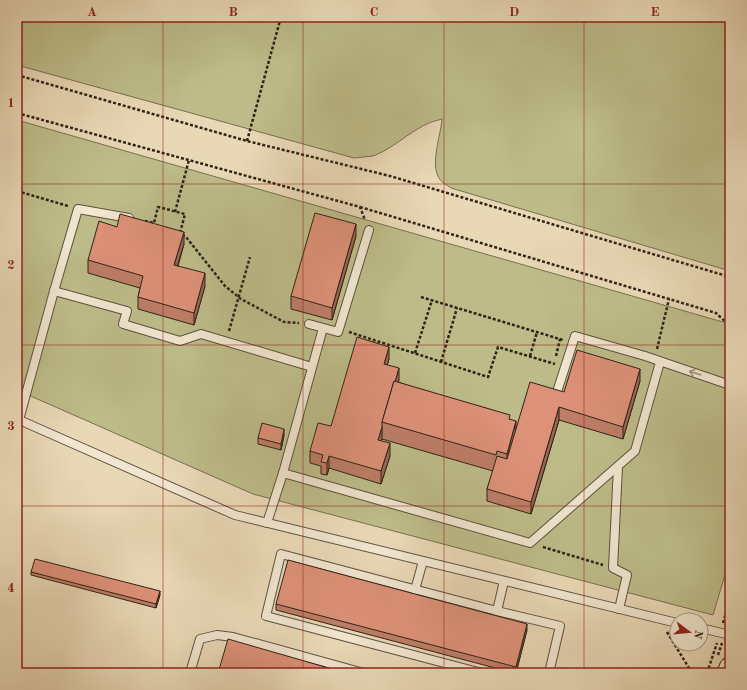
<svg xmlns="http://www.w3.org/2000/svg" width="747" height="690" viewBox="0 0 747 690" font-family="'Old Standard TT',serif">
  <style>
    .green { fill: #bdbc89; stroke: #767050 }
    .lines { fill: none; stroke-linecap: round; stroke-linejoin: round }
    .lane-casing { stroke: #5d503f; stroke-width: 10 }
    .secondary-casing { stroke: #2e2317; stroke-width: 23 }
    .path { stroke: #2e2317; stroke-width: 2.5; stroke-dasharray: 3 2; stroke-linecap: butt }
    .lane { stroke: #f1e6d0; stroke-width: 8 }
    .secondary { stroke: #f1e6d0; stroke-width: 21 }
    .wall { fill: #be7d67; stroke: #2e2317 }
    .shaded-wall { fill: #9b6654; stroke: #2e2317 }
    .building { fill: #dd9178; stroke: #2e2317 }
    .oneway { stroke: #998e7d }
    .grid { fill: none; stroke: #8f2418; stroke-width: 1; stroke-opacity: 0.55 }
    .neatline { fill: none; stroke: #8f2418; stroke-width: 1.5 }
    .grid-label { font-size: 13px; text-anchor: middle; font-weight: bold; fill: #8f2418 }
  </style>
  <rect width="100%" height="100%" fill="#e9d8b6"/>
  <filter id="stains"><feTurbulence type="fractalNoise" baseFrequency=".005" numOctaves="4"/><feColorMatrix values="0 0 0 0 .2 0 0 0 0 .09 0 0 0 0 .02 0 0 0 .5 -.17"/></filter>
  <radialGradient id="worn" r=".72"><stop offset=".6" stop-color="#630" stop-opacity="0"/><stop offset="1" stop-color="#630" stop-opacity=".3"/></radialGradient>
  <g class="green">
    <path d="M17 17H730V271L451 188C447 185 441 182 439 178 430 164 441 134 442 119 415 124 398 147 373 156 367 157 360 157 354 158L17 65Z"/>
    <path d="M17 120 730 324V558L713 615 253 494 17 390Z"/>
  </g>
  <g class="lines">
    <defs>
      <g id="lane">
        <path d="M54 291 127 311 123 324 180 341 201 334 312 367"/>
        <path d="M309 324 338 332 369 230"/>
        <path d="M556 395 575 336 645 356 730 385"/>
        <path d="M17 419 235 515 677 623"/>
        <path d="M19 420 54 291 78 209 129 218"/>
        <path d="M618 467 613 568 627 575 619 609"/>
        <path d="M283 473 530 543 635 451 660 362"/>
        <path d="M267 523 283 473 323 328"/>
        <path d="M415 590 423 561"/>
        <path d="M497 611 504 581"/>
        <path d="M701 628 730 635"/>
        <path d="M190 673 200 639 217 635 233 637 364 673"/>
        <path d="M482 673 266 616 281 554 497 611 560 626 549 673"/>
      </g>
      <path id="secondary" d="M728 673 730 668"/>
    </defs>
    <use href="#lane" class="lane-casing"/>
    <use href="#secondary" class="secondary-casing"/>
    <g class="path">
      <path d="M725 17 730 19"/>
      <path d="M17 75 247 141 390 176 730 277"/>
      <path d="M17 113 360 207 365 220"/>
      <path d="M247 141 281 17"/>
      <path d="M17 191 68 206"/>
      <path d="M360 207 716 313 730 326"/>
      <path d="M175 212 189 160"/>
      <path d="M145 221 154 223 158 207 185 214 180 233"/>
      <path d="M182 235 186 237 225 286 241 299 284 322 299 323"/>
      <path d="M421 297 563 340"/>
      <path d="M229 331 250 257"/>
      <path d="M349 332 488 377 498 347 555 364"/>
      <path d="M657 349 669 299"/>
      <path d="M415 353 432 300"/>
      <path d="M530 356 537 332"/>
      <path d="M556 356 560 339"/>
      <path d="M441 362 457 308"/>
      <path d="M543 547 603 565"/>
      <path d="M723 623 730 600"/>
      <path d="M727 625 730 616"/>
      <path d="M667 632 692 673"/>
      <path d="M718 655 722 643"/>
      <path d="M707 673 717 643"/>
    </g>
    <use href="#lane" class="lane"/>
    <use href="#secondary" class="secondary"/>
  </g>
  <g class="wall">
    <path d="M117 227 184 244 178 266 205 286 194 325 138 309V297L140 288 88 273V260Z"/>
    <path d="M356 236 332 320 291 309V296Z"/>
    <path d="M389 359 387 365 399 380 398 382 510 420 516 427 564 392 640 381 623 439 559 420 531 514 487 501V489L493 471 382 439 381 441 390 456 381 484 329 468 327 475 321 474V466L310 463V451Z"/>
    <path d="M284 435 281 450 258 444V438Z"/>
    <path d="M31 572 160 595 156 608 31 575Z"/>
    <path d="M276 604 527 630 516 673H514L276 610Z"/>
  </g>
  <g class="shaded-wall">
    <path d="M356 224V236L332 320V308Z"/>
    <path d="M184 232V244L174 277V265Z"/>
    <path d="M205 273V286L194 325V313Z"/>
    <path d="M389 347V359L384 376V364Z"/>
    <path d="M399 368V380L386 423 383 422Z"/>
    <path d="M640 369V381L623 439V427Z"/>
    <path d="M559 407V420L531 514V502Z"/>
    <path d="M516 421V438L507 471V454Z"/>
    <path d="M382 427V439L378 452V440Z"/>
    <path d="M284 429V435L281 450V444Z"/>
    <path d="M390 443V456L381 484V471Z"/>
    <path d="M329 456V468L327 475V463Z"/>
    <path d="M160 591V595L156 608V604Z"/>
    <path d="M527 624V630L516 673V667Z"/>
  </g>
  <g class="building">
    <path d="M315 213 356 224 332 308 291 296Z"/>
    <path d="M120 214 184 232 174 265 205 273 194 313 138 297 143 276 88 260 99 221 117 227Z"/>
    <path d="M357 337 389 347 384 364 399 368 395 382 394 381 382 422V427L378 440 390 443 381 471 329 456 327 463 321 462 323 455 310 451 318 423 331 426Z"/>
    <path d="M577 350 640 369 623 427 559 407 531 502 487 489 497 456 507 459 530 382 564 392Z"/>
    <path d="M394 381 510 415 509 419 516 421 507 454 497 451 496 455 382 422Z"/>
    <path d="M262 423 284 429 281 444 258 438Z"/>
    <path d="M35 559 160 591 156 604 31 572Z"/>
    <path d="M288 560 527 624 516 667 276 604Z"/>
    <path d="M228 639 346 673H218Z"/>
  </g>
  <defs><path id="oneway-shaft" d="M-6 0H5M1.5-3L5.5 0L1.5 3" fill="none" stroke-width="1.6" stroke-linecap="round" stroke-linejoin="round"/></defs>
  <use class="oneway" href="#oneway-shaft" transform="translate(695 373) rotate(-162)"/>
  <path class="grid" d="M163 17V673M303 17V673M444 17V673M584 17V673M17 184H730M17 345H730M17 506H730"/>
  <rect width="747" height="690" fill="none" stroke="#e9d8b6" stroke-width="44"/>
  <g transform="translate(689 632) rotate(106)"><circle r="19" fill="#f1e6d0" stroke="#a39886"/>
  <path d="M0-3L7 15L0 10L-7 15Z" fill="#8f2418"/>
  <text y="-6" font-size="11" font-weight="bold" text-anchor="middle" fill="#2e2317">N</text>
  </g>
  <rect x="22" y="22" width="703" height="646" class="neatline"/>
  <g class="grid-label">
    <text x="92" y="16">A</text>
    <text x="233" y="16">B</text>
    <text x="374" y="16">C</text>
    <text x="514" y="16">D</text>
    <text x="655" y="16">E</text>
    <text x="11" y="107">1</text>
    <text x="11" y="269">2</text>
    <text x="11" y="430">3</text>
    <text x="11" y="592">4</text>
  </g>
  <rect width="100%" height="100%" filter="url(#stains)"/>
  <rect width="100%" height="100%" fill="url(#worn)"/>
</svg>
